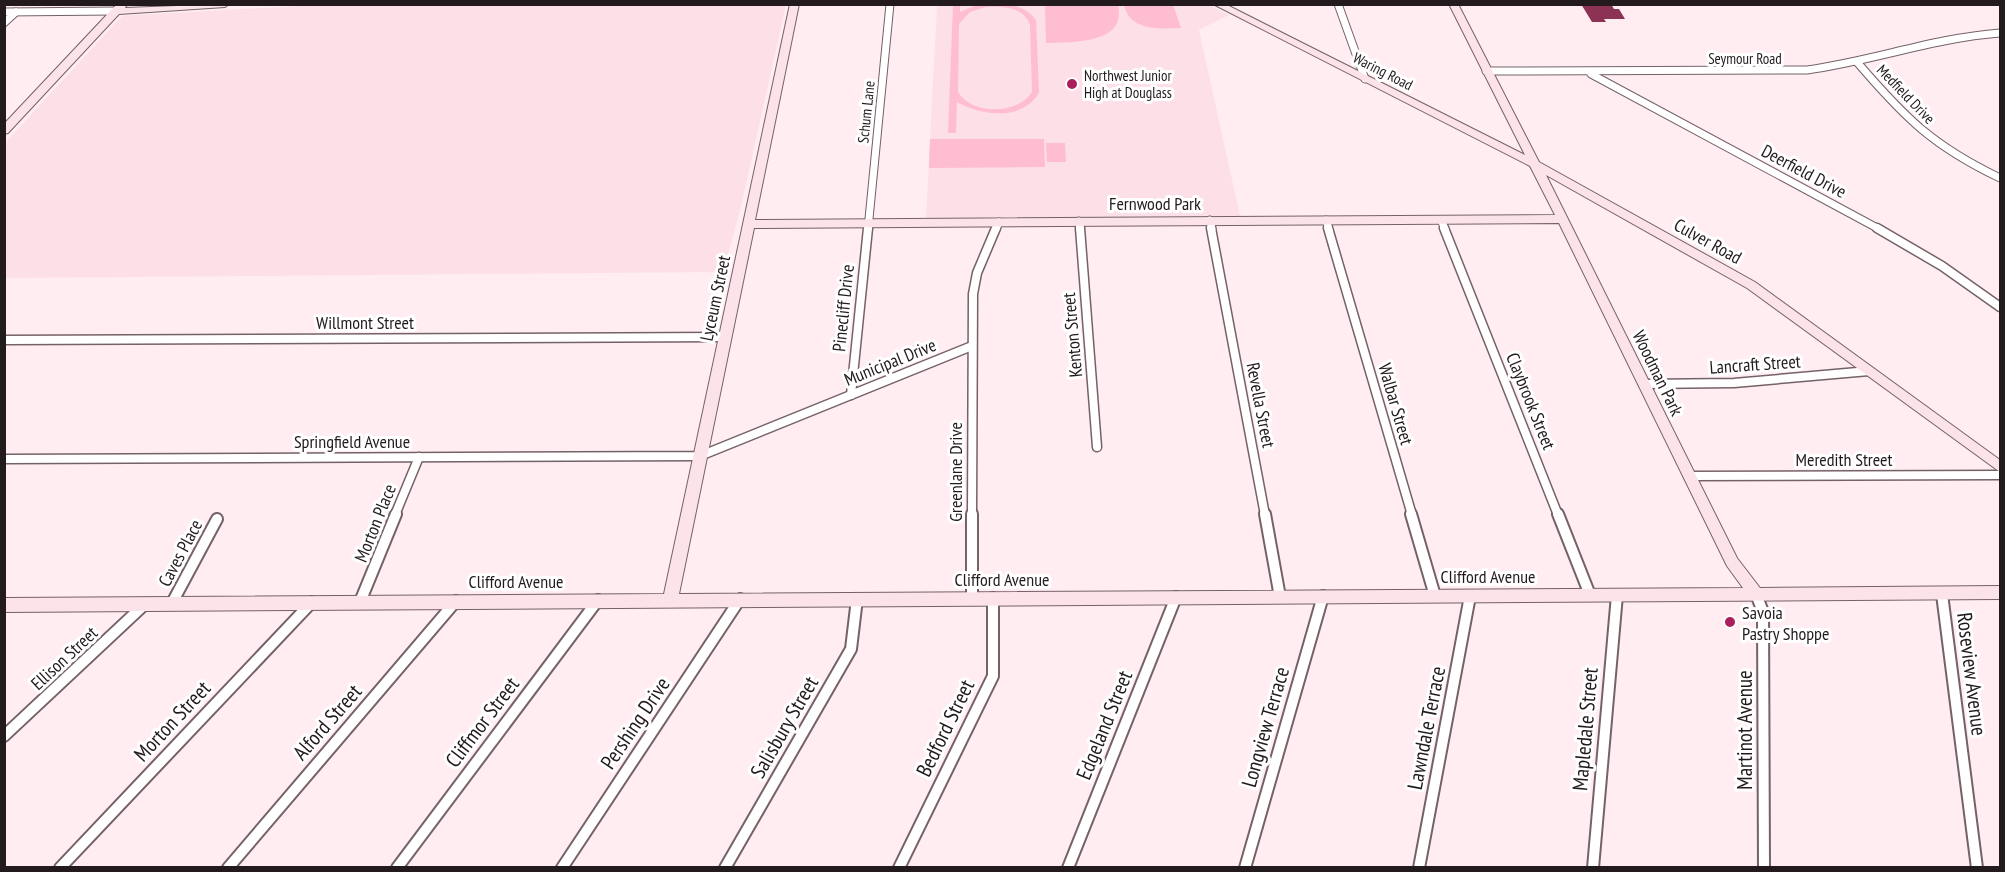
<svg xmlns="http://www.w3.org/2000/svg" width="2005" height="872" viewBox="0 0 2005 872" font-family="'PT Sans Narrow',sans-serif">
  <style>
    .built { fill: #fddfe7 }
    .green { fill: #febdd0; fill-rule: evenodd }
    .building { fill: #8c3254 }
    .lines { fill: none; stroke-linecap: round; stroke-linejoin: round }
    .street-far2-casing { stroke: #746267; stroke-width: 9 }
    .street-far1-casing { stroke: #746267; stroke-width: 11 }
    .street-casing { stroke: #746267; stroke-width: 14 }
    .secondary-casing { stroke: #746267; stroke-width: 2 }
    .street-far2 { stroke: #fff; stroke-width: 7 }
    .street-far1 { stroke: #fff; stroke-width: 8 }
    .street { stroke: #fff; stroke-width: 10 }
    .secondary { fill: #fce3ea; fill-rule: evenodd }
    .poi-dot { fill: #aa1e5d; stroke: #fff; stroke-width: 2 }
    .labels { text-anchor: middle; dominant-baseline: central; stroke-width: 6; stroke-linejoin: round; paint-order: stroke }
    .far-street-label { font-size: 15px; fill: #221a1c; stroke: #fff }
    .far-poi-label { font-size: 15px; fill: #221a1c; stroke: #fff; text-anchor: start }
    .street-label { font-size: 18px; fill: #221a1c; stroke: #fff }
    .poi-label { font-size: 18px; fill: #221a1c; stroke: #fff; text-anchor: start }
    .near-street-label { font-size: 21px; fill: #221a1c; stroke: #fff }
  </style>
  <rect width="100%" height="100%" fill="#ffedf2"/>
  <g class="built">
    <path d="M331 4 786 5 739 215 723 272 5 278V143L122 16Z"/>
    <path d="M1207 4 1229 15 1199 30 1240 216 926 218 937 5Z"/>
  </g>
  <g class="green">
    <path d="M979 4C1000 4 1022 1 1036 20L1039 93C1022 121 982 116 957 102L956 133H948L953 5H960V12ZM986 7C1002 6 1024 7 1030 25L1032 92C1018 115 971 115 958 92L959 24 970 12Z"/>
    <path d="M1045 5H1118C1127 44 1073 42 1046 43Z"/>
    <path d="M1124 5H1173L1181 28C1159 29 1130 31 1124 5Z"/>
    <path d="M930 139H1044L1045 167 929 168Z"/>
    <path d="M1046 143H1065L1066 162H1047Z"/>
  </g>
  <path class="building" d="M1581 4H1611L1614 9H1619L1625 19H1604L1606 22H1592Z"/>
  <g class="lines">
    <defs>
      <g id="street-far2">
        <path d="M1338 4 1365 79"/>
        <path d="M4 12 116 11"/>
        <path d="M4 23 16 12"/>
        <path d="M1857 62C1905 118 1933 146 2000 178"/>
        <path d="M1486 71 1807 70C1872 61 1934 38 2000 33"/>
        <path d="M1591 74 1879 229"/>
        <path d="M1210 220 1212 229"/>
        <path d="M1326 220 1329 229"/>
        <path d="M1441 220 1445 229"/>
        <path d="M1079 221 1080 229"/>
        <path d="M868 229 890 4"/>
        <path d="M996 229 999 222"/>
      </g>
      <g id="street-far1">
        <path d="M1080 228 1097 447"/>
        <path d="M1211 228 1265 515"/>
        <path d="M1328 228 1412 515"/>
        <path d="M1444 228 1558 515"/>
        <path d="M1877 228 1942 266 2000 307"/>
        <path d="M4 340 725 337"/>
        <path d="M1643 384 1734 383 1869 371"/>
        <path d="M851 395 868 228"/>
        <path d="M4 459 700 456 972 346"/>
        <path d="M1688 476 2000 475"/>
        <path d="M395 515 419 457"/>
        <path d="M972 515 973 294 977 273 996 228"/>
      </g>
      <g id="street">
        <path d="M1265 514 1280 597"/>
        <path d="M1411 514 1435 596"/>
        <path d="M1558 514 1590 595"/>
        <path d="M1756 594 1763 612 1764 868"/>
        <path d="M1942 594 1977 868"/>
        <path d="M972 598V514"/>
        <path d="M360 602 396 514"/>
        <path d="M172 603 217 519"/>
        <path d="M4 736 145 604"/>
        <path d="M60 868 312 602"/>
        <path d="M228 868 456 601"/>
        <path d="M397 868 598 600"/>
        <path d="M562 868 740 599"/>
        <path d="M725 868 851 649 857 599"/>
        <path d="M899 868 993 676V598"/>
        <path d="M1068 868 1176 597"/>
        <path d="M1245 868 1323 596"/>
        <path d="M1419 868 1470 596"/>
        <path d="M1593 868 1617 595"/>
      </g>
      <g id="secondary">
        <path d="M117 4H127L125 8 229 4 225 7 119 14 8 133 4 134V124Z"/>
        <path d="M790 4H799L755 220 1555 215 1530 166 1213 4H1225L1525 155 1449 4H1458L1539 162 1755 282 2000 460V472L1747 288 1546 175 1737 558 1760 588 2000 586V599L4 612V598L664 594ZM1559 223 1727 566 1743 588 679 594 754 228Z"/>
      </g>
    </defs>
    <use href="#street-far2" class="street-far2-casing"/>
    <use href="#street-far1" class="street-far1-casing"/>
    <use href="#street" class="street-casing"/>
    <use href="#secondary" class="secondary-casing"/>
    <use href="#street-far2" class="street-far2"/>
    <use href="#street-far1" class="street-far1"/>
    <use href="#street" class="street"/>
    <use href="#secondary" class="secondary"/>
  </g>
  <g class="poi-dot">
    <circle cx="1072" cy="84" r="6"/>
    <circle cx="1730" cy="622" r="6"/>
  </g>
  <g class="labels">
    <g class="far-street-label">
      <text x="1745" y="58">Seymour Road</text>
      <text transform="translate(1383 71) rotate(27)">Waring Road</text>
      <text transform="translate(1906 94) rotate(46)">Medfield Drive</text>
      <text transform="translate(866 112) rotate(-84)">Schum Lane</text>
    </g>
    <g class="far-poi-label">
      <text x="1084" y="75">Northwest Junior<tspan x="1084" dy="17">High at Douglass</tspan></text>
    </g>
    <g class="street-label">
      <text transform="translate(1804 171) rotate(28)">Deerfield Drive</text>
      <text x="1155" y="203">Fernwood Park</text>
      <text transform="translate(1708 241) rotate(29)">Culver Road</text>
      <text transform="translate(715 298) rotate(-78)">Lyceum Street</text>
      <text transform="translate(843 308) rotate(-84)">Pinecliff Drive</text>
      <text x="365" y="322">Willmont Street</text>
      <text transform="translate(1072 335) rotate(-95)">Kenton Street</text>
      <text transform="translate(890 362) rotate(-22)">Municipal Drive</text>
      <text transform="translate(1755 364) rotate(-4)">Lancraft Street</text>
      <text transform="translate(1658 373) rotate(64)">Woodman Park</text>
      <text transform="translate(1531 401) rotate(68)">Claybrook Street</text>
      <text transform="translate(1396 404) rotate(74)">Walbar Street</text>
      <text transform="translate(1261 405) rotate(79)">Revella Street</text>
      <text x="352" y="441">Springfield Avenue</text>
      <text x="1844" y="459">Meredith Street</text>
      <text transform="translate(955 472) rotate(-90)">Greenlane Drive</text>
      <text transform="translate(375 523) rotate(-68)">Morton Place</text>
      <text transform="translate(180 553) rotate(-62)">Caves Place</text>
      <text x="1488" y="576">Clifford Avenue</text>
      <text x="1002" y="579">Clifford Avenue</text>
      <text x="516" y="581">Clifford Avenue</text>
      <text transform="translate(64 658) rotate(-43)">Ellison Street</text>
    </g>
    <g class="poi-label">
      <text x="1742" y="612">Savoia<tspan x="1742" dy="21">Pastry Shoppe</tspan></text>
    </g>
    <g class="near-street-label">
      <text transform="translate(1972 674) rotate(83)">Roseview Avenue</text>
      <text transform="translate(172 721) rotate(-47)">Morton Street</text>
      <text transform="translate(327 722) rotate(-49)">Alford Street</text>
      <text transform="translate(482 722) rotate(-53)">Cliffmor Street</text>
      <text transform="translate(635 723) rotate(-56)">Pershing Drive</text>
      <text transform="translate(1104 725) rotate(-68)">Edgeland Street</text>
      <text transform="translate(784 727) rotate(-60)">Salisbury Street</text>
      <text transform="translate(1265 727) rotate(-74)">Longview Terrace</text>
      <text transform="translate(945 728) rotate(-64)">Bedford Street</text>
      <text transform="translate(1426 728) rotate(-79)">Lawndale Terrace</text>
      <text transform="translate(1585 729) rotate(-85)">Mapledale Street</text>
      <text transform="translate(1744 730) rotate(-90)">Martinot Avenue</text>
    </g>
  </g>
  <rect width="2005" height="872" fill="none" stroke="#221a1c" stroke-width="12"/>
</svg>
